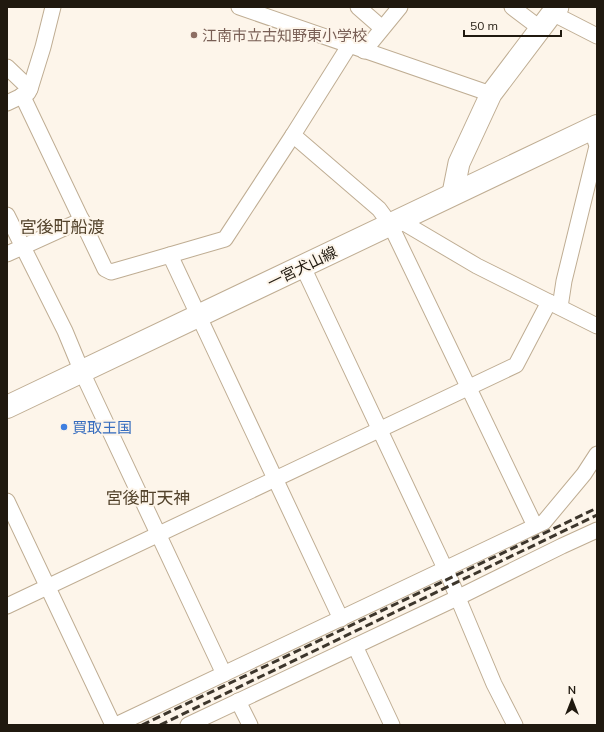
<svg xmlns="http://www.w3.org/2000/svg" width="604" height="732" viewBox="0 0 604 732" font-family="Mulish,'Noto Sans JP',sans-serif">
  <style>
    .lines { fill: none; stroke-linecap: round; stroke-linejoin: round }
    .street-casing { stroke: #bfad93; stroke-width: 17 }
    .secondary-casing { stroke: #bfad93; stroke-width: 23 }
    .primary-casing { stroke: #bfad93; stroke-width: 24 }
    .street { stroke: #fff; stroke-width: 15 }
    .secondary { stroke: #fff; stroke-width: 21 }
    .primary { stroke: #fff; stroke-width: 22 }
    .rail { stroke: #3d362c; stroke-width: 3; stroke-dasharray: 8 4; stroke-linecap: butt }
    .education-dot { fill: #8d6e63; stroke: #fdf5ea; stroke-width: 1.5 }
    .shop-dot { fill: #3f7fe0; stroke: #fdf5ea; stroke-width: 1.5 }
    .labels { text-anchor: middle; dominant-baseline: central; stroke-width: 4; stroke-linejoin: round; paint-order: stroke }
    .education-label { font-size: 15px; fill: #785e54; stroke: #fdf5ea; text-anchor: start }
    .street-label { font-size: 15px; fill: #20190f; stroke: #fdf5ea }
    .shop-label { font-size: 15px; fill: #366cbe; stroke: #fdf5ea; text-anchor: start }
    .quarter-label { font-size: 17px; fill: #53432c; stroke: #fdf5ea }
  </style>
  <rect width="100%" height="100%" fill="#fdf5ea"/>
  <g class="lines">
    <defs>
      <g id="street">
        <path d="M239 7 491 94"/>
        <path d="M358 7 382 28"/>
        <path d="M512 7 541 29"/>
        <path d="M552 13 597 36"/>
        <path d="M349 46 293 135 379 209 390 224 535 526"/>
        <path d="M364 51 400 7"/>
        <path d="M7 67 30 89"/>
        <path d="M22 95 105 269 111 272 170 255 341 619"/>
        <path d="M7 103 28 93 30 89 43 47 53 7"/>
        <path d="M7 215 65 331 82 372 224 674"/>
        <path d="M399 220 477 266 597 326"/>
        <path d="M7 254 82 220"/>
        <path d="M170 255 225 239 293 135"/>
        <path d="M303 267 450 579 494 684 515 725"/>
        <path d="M560 307 564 281 597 146 591 128"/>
        <path d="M7 501 113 725"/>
        <path d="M7 606 516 365 549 302"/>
        <path d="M355 646 392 725"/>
        <path d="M238 701 250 725"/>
        <path d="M116 725 544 522 584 474 597 454"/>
        <path d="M188 725 459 597 562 546 597 530"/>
      </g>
      <path id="secondary" d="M453 193 459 163 491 94 550 16 558 7"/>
      <path id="primary" d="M7 407 597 126"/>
    </defs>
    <use href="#street" class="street-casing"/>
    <use href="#secondary" class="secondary-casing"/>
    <use href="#primary" class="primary-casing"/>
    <use href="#street" class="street"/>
    <use href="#secondary" class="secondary"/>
    <use href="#primary" class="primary"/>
    <g class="rail">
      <path d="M142 725 597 508"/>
      <path d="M160 725 597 515"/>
    </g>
  </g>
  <circle class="education-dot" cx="194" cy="35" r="4"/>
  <circle class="shop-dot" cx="64" cy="427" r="4"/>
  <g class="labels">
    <g class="education-label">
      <text x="202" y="35">江南市立古知野東小学校</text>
    </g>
    <g class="street-label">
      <text transform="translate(302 267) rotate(-26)">一宮犬山線</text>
    </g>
    <g class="shop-label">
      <text x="72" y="427">買取王国</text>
    </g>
    <g class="quarter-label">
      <text x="62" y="226">宮後町船渡</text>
      <text x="148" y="497">宮後町天神</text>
    </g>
  </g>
  <rect width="604" height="732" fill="none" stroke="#20190f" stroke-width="16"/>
  <g transform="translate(572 700)" stroke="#fdf5ea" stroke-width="3" paint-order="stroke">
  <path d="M0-3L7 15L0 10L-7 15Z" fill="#20190f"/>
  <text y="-6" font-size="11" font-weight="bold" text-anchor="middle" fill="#20190f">N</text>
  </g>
  <path d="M464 30v6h97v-6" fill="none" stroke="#20190f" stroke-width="2"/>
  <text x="470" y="30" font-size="12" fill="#20190f" stroke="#fdf5ea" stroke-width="3" paint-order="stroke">50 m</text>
</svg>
